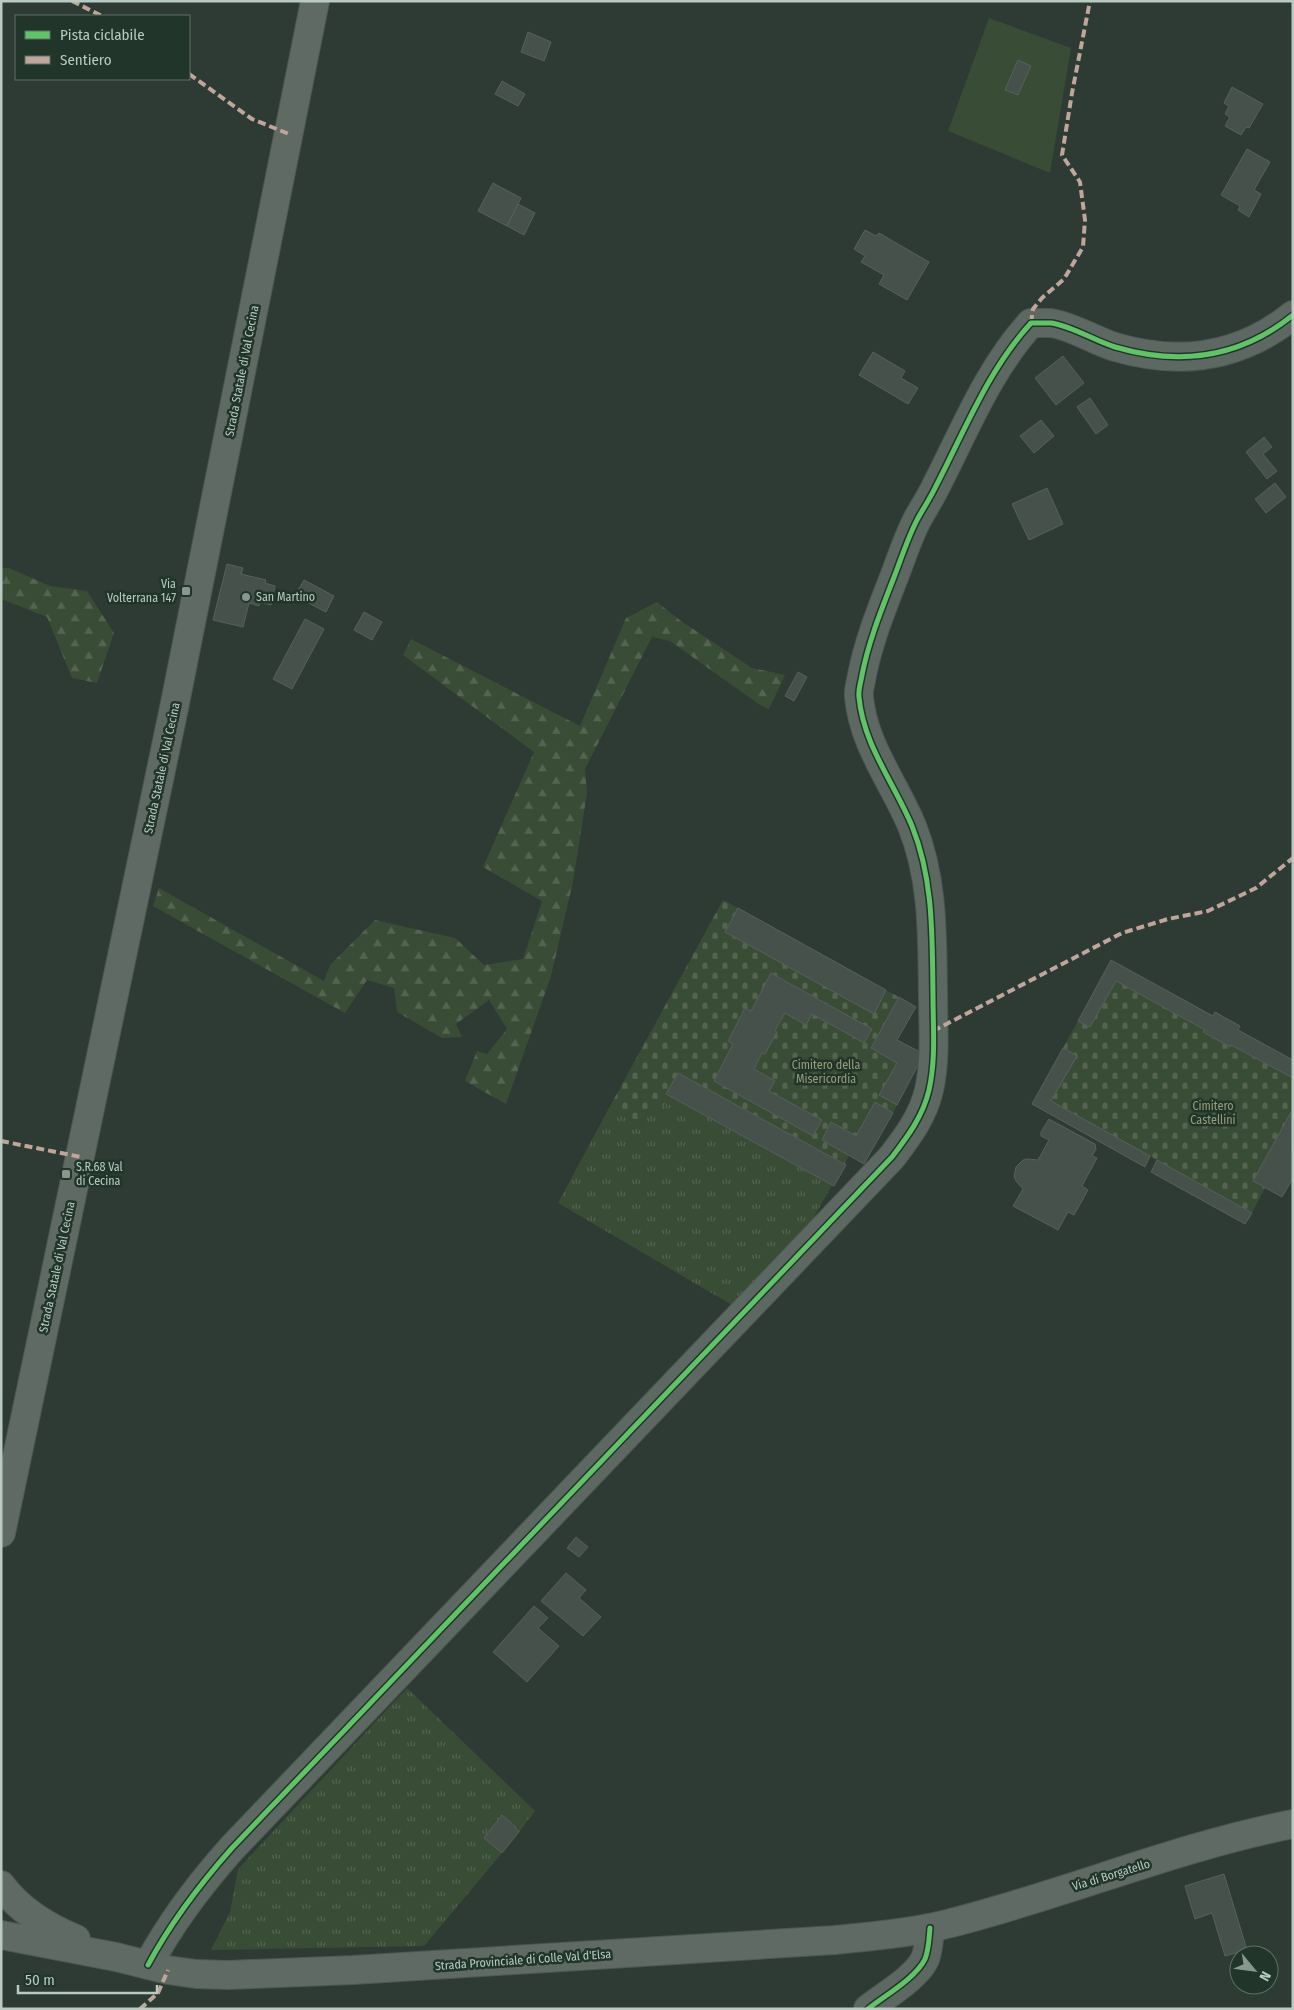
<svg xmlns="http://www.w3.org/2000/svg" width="1294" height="2010" viewBox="0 0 1294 2010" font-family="'Fira Sans Condensed',sans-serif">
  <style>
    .grass { fill: url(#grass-tufts) }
    .forest { fill: url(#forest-firs) }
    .cemetery { fill: url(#cemetery-stones); fill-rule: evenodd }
    .green { fill: #394c35 }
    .building { fill: #46514c; stroke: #56615c }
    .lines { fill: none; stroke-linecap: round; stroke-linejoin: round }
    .minor-casing { stroke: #4c5550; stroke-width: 30 }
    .major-casing { stroke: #4c5751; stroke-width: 30 }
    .minor { stroke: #5d6863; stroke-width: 28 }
    .major { stroke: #5f6a65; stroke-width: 28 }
    .quiet { stroke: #c0a59a; stroke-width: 4; stroke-dasharray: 8 4; stroke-linecap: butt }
    .cycleway-casing { stroke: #21352b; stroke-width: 8 }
    .cycleway { stroke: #61c268; stroke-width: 5 }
    .poi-dot { fill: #889890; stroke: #21352b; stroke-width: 2 }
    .labels { text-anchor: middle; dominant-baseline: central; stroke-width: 5; stroke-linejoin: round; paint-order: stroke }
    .street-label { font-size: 12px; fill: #b8cac2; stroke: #21352b }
    .poi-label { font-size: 12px; fill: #b8cac2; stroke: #21352b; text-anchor: start }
    .park-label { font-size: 12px; fill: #989e78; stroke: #21352b }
  </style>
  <defs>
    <pattern id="grass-tufts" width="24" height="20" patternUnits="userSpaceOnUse" patternTransform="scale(1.25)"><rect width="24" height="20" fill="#394c35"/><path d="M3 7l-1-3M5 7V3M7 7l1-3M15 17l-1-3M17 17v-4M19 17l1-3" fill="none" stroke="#546451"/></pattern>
    <pattern id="forest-firs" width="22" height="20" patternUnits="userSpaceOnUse" patternTransform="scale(1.25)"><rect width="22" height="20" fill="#394c35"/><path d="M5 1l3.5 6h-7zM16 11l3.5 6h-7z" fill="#546451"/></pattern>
    <pattern id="cemetery-stones" width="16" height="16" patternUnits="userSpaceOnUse" patternTransform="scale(1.25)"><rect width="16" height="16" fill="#394c35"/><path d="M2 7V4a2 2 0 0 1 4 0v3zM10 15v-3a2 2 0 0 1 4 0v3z" fill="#546451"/></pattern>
  </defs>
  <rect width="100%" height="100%" fill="#2e3a34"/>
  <g class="grass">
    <path d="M669 1096 832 1185 805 1233 732 1305 558 1203 609 1108 640 1125 651 1104 661 1109Z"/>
    <path d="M407 1688 535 1811 519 1832 515 1828 516 1826 502 1815 484 1838 502 1853 424 1946 211 1950 230 1912 238 1869Z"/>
  </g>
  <g class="forest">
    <path d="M1 568H9L50 586 87 591 114 633 97 683 72 678 47 617 1 599Z"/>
    <path d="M657 602 681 621 752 668 785 675 769 709 760 705 670 641 652 637 585 769 587 793 573 882 551 976 506 1104 465 1081 477 1051 487 1054 507 1029 489 1000 456 1024 462 1037 442 1038 397 1012 394 988 367 980 345 1013 153 906 159 888 324 981 330 965 375 920 455 938 484 965 523 959 542 901 483 867 534 752 403 655 411 639 580 726 626 618Z"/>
  </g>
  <g class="cemetery">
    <path d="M723 900 738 908 725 932 874 1013 886 990 899 997 871 1048 897 1063 879 1095 897 1105 893 1113 875 1103 856 1136 831 1122 822 1140 849 1155 845 1164 678 1073 666 1094 669 1096 661 1110 651 1104 640 1125 609 1108ZM772 973 872 1029 864 1043 812 1014 806 1025 785 1013 765 1054 762 1053 754 1069 774 1081 769 1091 822 1120 813 1136 714 1081 733 1044 728 1041 745 1008 751 1011Z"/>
    <path d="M1116 981 1205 1030 1204 1033 1230 1047 1231 1045 1293 1078V1113H1291L1254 1181 1265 1188 1252 1213 1051 1101 1076 1056 1063 1048 1078 1021 1090 1027Z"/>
  </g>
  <path class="green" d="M989 18 1071 48 1050 173 948 131Z"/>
  <g class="building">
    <path d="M528 32 551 42 544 61 521 52Z"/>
    <path d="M1018 60 1031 66 1018 95 1005 90Z"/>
    <path d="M502 81 525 94 518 106 495 94Z"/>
    <path d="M1232 87 1263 104 1249 128 1246 127 1241 135 1225 126 1230 117 1225 114 1229 106 1224 103Z"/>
    <path d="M1247 149 1270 162 1254 190 1261 194 1249 217 1238 210 1240 206 1221 195Z"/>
    <path d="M493 183 521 198 507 226 478 211Z"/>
    <path d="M518 204 535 213 524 235 507 226Z"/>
    <path d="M865 230 876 236 879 233 929 262 907 300 879 284 884 275 861 262 865 256 854 249Z"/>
    <path d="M873 352 905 371 901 378 918 388 908 404 859 375Z"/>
    <path d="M1063 356 1084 383 1056 405 1035 378Z"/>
    <path d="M1090 398 1108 425 1096 434 1077 407Z"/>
    <path d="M1041 420 1054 436 1034 453 1020 436Z"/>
    <path d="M1264 437 1272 447 1263 454 1277 471 1267 479 1246 452Z"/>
    <path d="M1275 483 1286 497 1266 513 1255 499Z"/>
    <path d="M1047 488 1063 524 1029 540 1012 504Z"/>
    <path d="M227 564 243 568 241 574 266 580 265 583 275 586 271 605 260 602 259 606 249 603 243 627 213 620Z"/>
    <path d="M304 580 334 596 326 612 295 596Z"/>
    <path d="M364 612 382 622 372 640 354 630Z"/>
    <path d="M305 619 324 629 292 689 273 679Z"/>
    <path d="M798 672 807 677 794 701 785 696Z"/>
    <path d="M738 908 886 990 874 1014 725 932Z"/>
    <path d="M1111 960 1213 1016 1215 1012 1240 1026 1238 1030 1293 1060V1078L1231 1045 1230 1047 1203 1032 1205 1030 1116 981 1090 1027 1078 1021Z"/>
    <path d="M771 973 872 1029 864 1043 812 1014 806 1025 785 1013 775 1031 777 1032 765 1054 762 1053 754 1069 775 1081 769 1091 822 1120 813 1136 714 1081 733 1044 728 1041 745 1008 751 1011Z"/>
    <path d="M899 997 916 1007 897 1040 924 1054 897 1105 879 1095 897 1063 871 1048Z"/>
    <path d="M1063 1048 1077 1056 1051 1101 1150 1156 1145 1167 1032 1104Z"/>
    <path d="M678 1073 846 1165 834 1186 666 1094Z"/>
    <path d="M875 1102 893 1113 864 1164 822 1140 831 1122 856 1136Z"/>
    <path d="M1291 1112 1293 1178 1282 1197 1253 1181Z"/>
    <path d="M1049 1119 1095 1144 1096 1149 1092 1156 1097 1158 1082 1186 1088 1190 1074 1215 1068 1212 1058 1230 1013 1206 1023 1189 1016 1181 1014 1176 1016 1167 1023 1160 1028 1159 1038 1160 1049 1140 1041 1136V1132Z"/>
    <path d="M1157 1160 1252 1213 1245 1224 1151 1172Z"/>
    <path d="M576 1537 588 1547 579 1557 567 1548Z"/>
    <path d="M566 1573 586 1590 579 1598 601 1617 583 1636 541 1601Z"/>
    <path d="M534 1606 548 1618 538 1628 559 1646 527 1682 493 1652Z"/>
    <path d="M502 1815 516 1827 515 1828 519 1832 502 1853 484 1838Z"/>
    <path d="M1224 1874 1247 1950 1225 1956 1212 1913 1195 1919 1185 1886Z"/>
  </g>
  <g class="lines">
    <defs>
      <g id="minor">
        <path d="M148 1965C171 1922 200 1884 232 1848L892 1157C908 1136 923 1116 929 1090 936 1059 933 1027 933 995 932 937 934 881 912 826 894 783 863 744 859 697 858 690 861 682 862 675 869 639 883 606 896 572 902 556 908 538 916 522 922 510 930 499 936 486 965 430 988 370 1031 323 1038 323 1044 323 1051 323 1072 326 1095 341 1115 347 1180 366 1240 358 1293 315"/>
        <path d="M868 2009C884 1996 916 1978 925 1959 929 1949 929 1938 930 1928"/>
      </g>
      <g id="major">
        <path d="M1 1533 174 708 315 1"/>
        <path d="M1 1885C20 1911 47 1927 76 1939"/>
        <path d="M1 1935 116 1957 168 1970 196 1974 228 1975 353 1970 835 1940C873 1936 911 1933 947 1924 1064 1895 1175 1847 1293 1824"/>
      </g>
    </defs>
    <use href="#minor" class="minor-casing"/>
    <use href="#major" class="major-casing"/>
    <use href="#minor" class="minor"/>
    <use href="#major" class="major"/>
    <g class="quiet">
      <path d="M72 1 102 16"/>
      <path d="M189 74 252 119 289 134"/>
      <path d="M1031 323 1033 309 1042 298 1064 279 1083 247 1085 220 1080 182 1062 155 1072 93 1090 1"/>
      <path d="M933 1031 1122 933 1168 919 1208 911 1256 888 1293 858"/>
      <path d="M1 1141 81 1157"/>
      <path d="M140 2009 158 1993 168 1970"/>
    </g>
    <defs>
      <g id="cycleway">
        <path d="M148 1965C171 1922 200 1884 232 1848L892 1157C908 1136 923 1116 929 1090 936 1059 933 1027 933 995 932 937 934 881 912 826 894 783 863 744 859 697 858 690 861 682 862 675 869 639 883 606 896 572 902 556 908 538 916 522 922 510 930 499 936 486 965 430 988 370 1031 323 1038 323 1044 323 1051 323 1072 326 1095 341 1115 347 1180 366 1240 358 1293 315"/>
        <path d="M868 2009C884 1996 916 1978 925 1959 929 1949 929 1938 930 1928"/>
      </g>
    </defs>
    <use href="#cycleway" class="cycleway-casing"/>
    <use href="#cycleway" class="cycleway"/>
  </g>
  <g class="poi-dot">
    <rect x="181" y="586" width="10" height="10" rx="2.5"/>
    <circle cx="246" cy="597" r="5"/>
    <rect x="61" y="1169" width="10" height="10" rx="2.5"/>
  </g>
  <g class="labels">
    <g class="street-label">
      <text transform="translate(242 371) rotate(-79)">Strada Statale di Val Cecina</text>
      <text transform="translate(162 768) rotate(-78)">Strada Statale di Val Cecina</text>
      <text transform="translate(57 1267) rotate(-78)">Strada Statale di Val Cecina</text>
      <text transform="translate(1111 1875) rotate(-17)">Via di Borgatello</text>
      <text transform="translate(523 1960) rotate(-4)">Strada Provinciale di Colle Val d'Elsa</text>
    </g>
    <g class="poi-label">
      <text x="176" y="584" text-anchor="end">Via<tspan x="176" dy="14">Volterrana 147</tspan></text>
      <text x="256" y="597">San Martino</text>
      <text x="76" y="1167">S.R.68 Val<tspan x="76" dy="14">di Cecina</tspan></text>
    </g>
    <g class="park-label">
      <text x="826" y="1065">Cimitero della<tspan x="826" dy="14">Misericordia</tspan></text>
      <text x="1213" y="1106">Cimitero<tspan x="1213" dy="14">Castellini</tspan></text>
    </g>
  </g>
  <rect width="1294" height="2010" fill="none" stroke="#b8cac2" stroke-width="5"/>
  <rect x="15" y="15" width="175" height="65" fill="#21352b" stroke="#5d7167"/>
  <rect x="25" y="31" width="25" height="8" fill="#61c268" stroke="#5d7167"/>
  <text x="60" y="40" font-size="15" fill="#b8cac2">Pista ciclabile</text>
  <rect x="25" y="56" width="25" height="8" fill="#c0a59a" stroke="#5d7167"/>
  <text x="60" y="65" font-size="15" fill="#b8cac2">Sentiero</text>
  <g transform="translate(1254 1970) rotate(119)"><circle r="24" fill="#21352b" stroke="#5d7167"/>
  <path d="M0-4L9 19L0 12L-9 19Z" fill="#889890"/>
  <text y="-8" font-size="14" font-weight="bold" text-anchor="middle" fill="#b8cac2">N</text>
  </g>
  <path d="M18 1985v8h139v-8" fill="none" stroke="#b8cac2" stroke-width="2.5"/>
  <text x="25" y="1985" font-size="15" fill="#b8cac2" stroke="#21352b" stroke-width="4" paint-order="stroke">50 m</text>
</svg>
